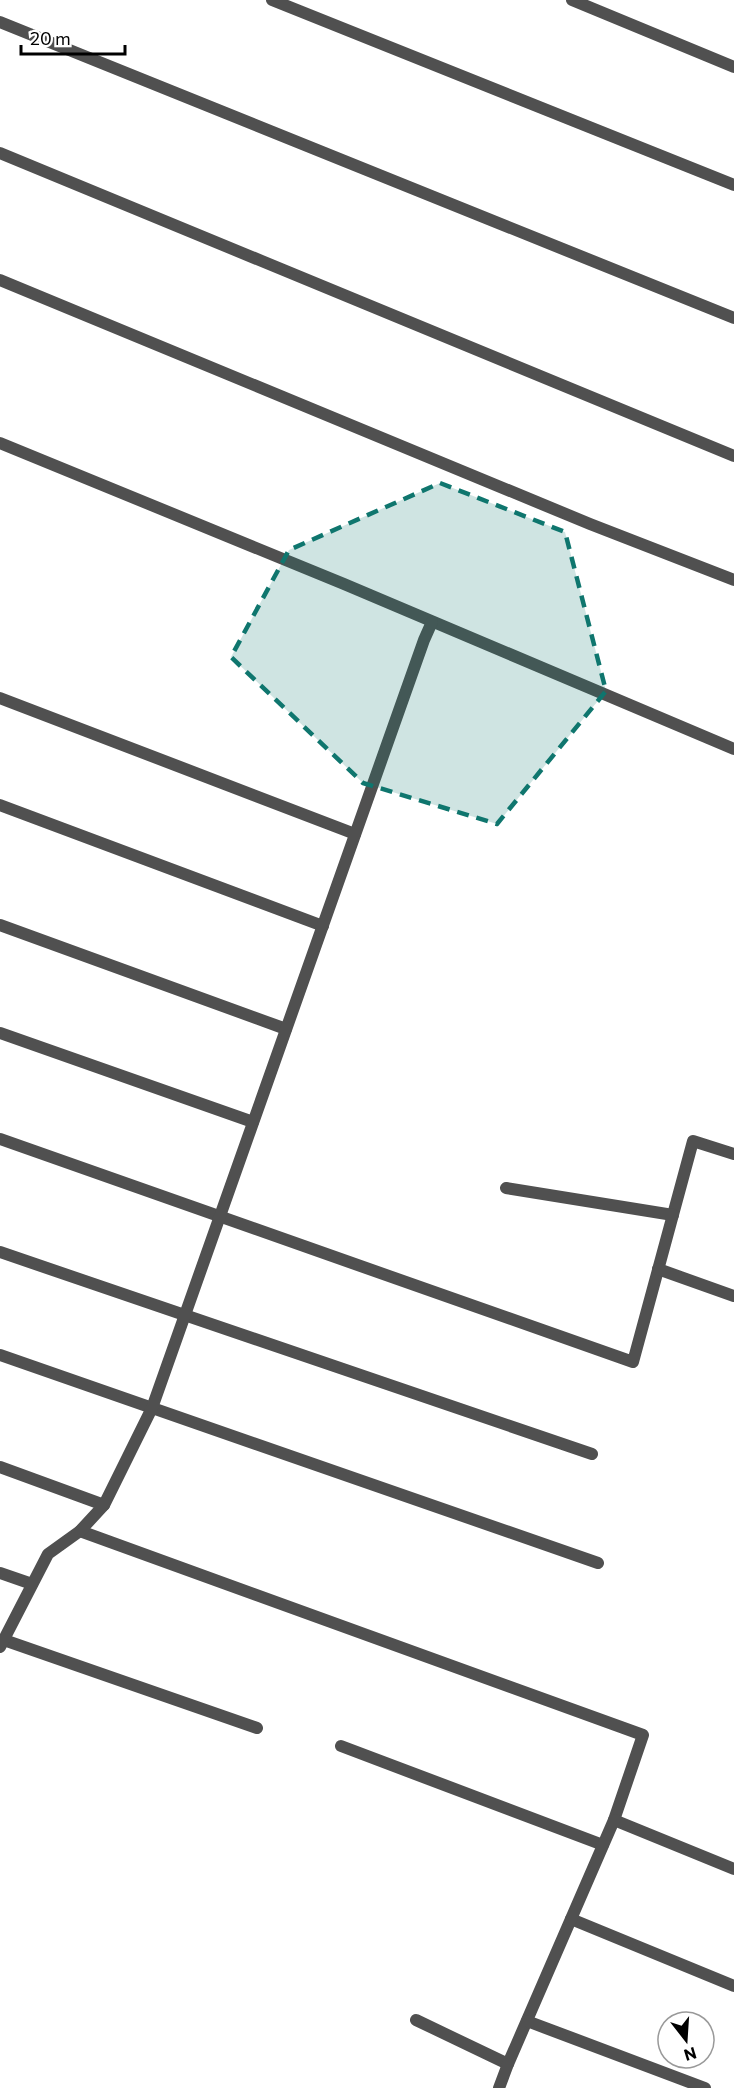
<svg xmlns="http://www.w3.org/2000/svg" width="734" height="2088" viewBox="0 0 734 2088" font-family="Commissioner,sans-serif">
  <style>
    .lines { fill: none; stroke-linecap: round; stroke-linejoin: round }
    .minor { stroke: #505050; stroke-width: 12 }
    .marked { fill: #0f766e; fill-opacity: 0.2; stroke: #0f766e; stroke-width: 4.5; stroke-dasharray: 12 8; stroke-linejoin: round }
  </style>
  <rect width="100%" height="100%" fill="#fff"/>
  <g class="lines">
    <g class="minor">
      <path d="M272 0 734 185"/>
      <path d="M572 0 734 67"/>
      <path d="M0 22 734 318"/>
      <path d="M0 153 734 456"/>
      <path d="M0 280 590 524 734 580"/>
      <path d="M0 443 344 584 734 749"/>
      <path d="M0 698 355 834"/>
      <path d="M0 805 323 926"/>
      <path d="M0 925 286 1029"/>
      <path d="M0 1033 253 1122"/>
      <path d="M0 1139 633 1362 693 1141 734 1154"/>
      <path d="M506 1188 673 1215"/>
      <path d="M0 1252 592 1454"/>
      <path d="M658 1269 734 1296"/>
      <path d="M0 1355 598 1563"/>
      <path d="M0 1467 104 1505"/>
      <path d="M80 1531 643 1735 614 1820"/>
      <path d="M0 1573 32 1584"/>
      <path d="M4 1640 257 1728"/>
      <path d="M0 1647 48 1554 80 1531 104 1505 152 1408 424 640 432 622"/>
      <path d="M341 1746 603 1845"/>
      <path d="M571 1919 734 1986"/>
      <path d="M416 2020 508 2064 614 1820 734 1869"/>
      <path d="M527 2021 705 2088"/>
      <path d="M499 2088 508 2064"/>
    </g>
  </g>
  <path class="marked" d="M440 483 565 532 606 691 497 824 363 783 231 657 289 550Z"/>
  <g transform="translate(686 2040) rotate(163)"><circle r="28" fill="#ffffff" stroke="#999999" stroke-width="1.5"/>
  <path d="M0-4.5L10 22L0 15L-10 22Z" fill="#000000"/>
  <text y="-9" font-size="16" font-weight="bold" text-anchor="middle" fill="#000000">N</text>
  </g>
  <path d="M21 45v9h104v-9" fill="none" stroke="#000000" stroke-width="3"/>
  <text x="30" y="45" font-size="18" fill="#000000" stroke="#ffffff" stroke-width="4.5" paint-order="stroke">20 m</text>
</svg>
